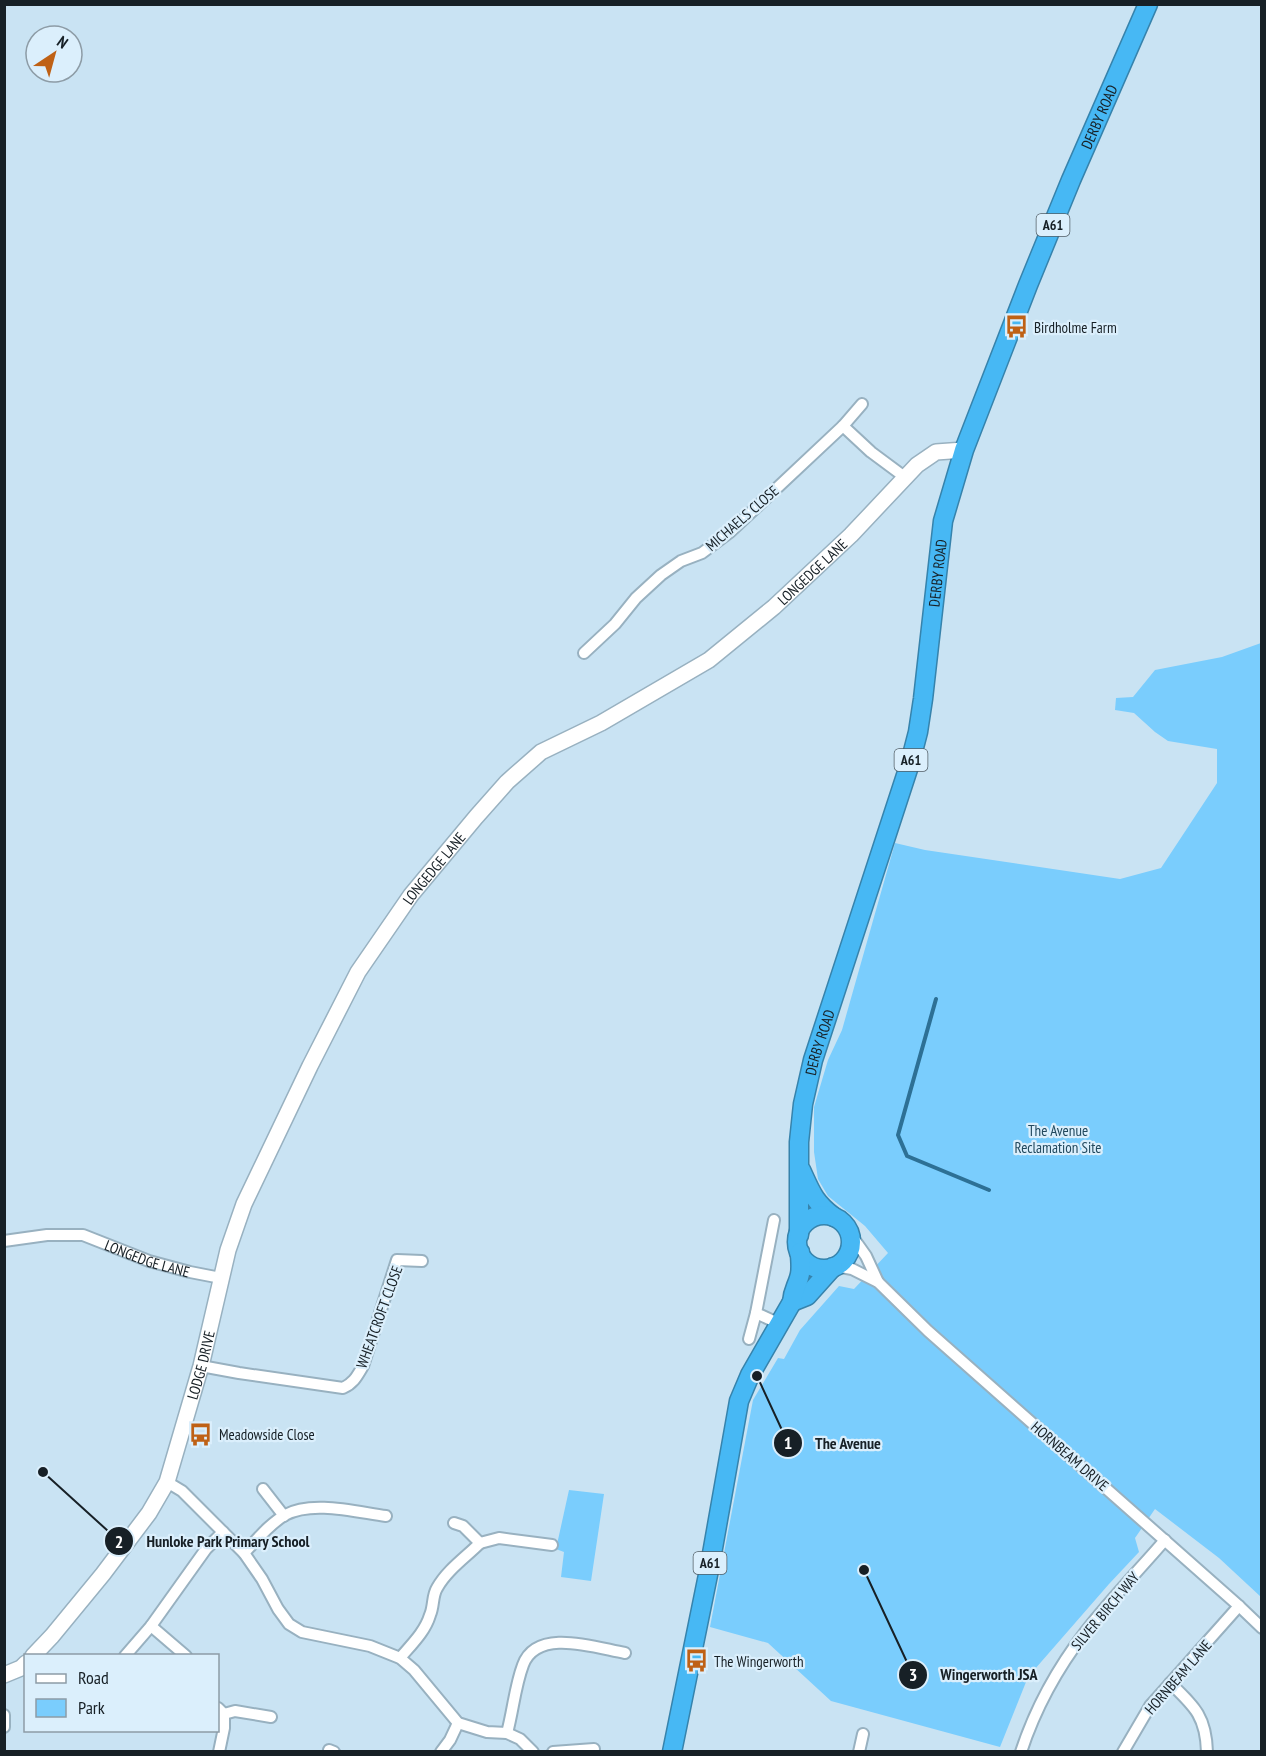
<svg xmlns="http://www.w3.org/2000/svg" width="1266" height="1756" viewBox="0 0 1266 1756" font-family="'PT Sans Narrow',sans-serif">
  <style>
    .green { fill: #7acdfd }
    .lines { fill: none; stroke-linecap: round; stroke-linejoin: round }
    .stream { stroke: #2d7095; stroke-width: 4 }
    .street-casing { stroke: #98b1c0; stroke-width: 14 }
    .secondary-casing { stroke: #98b1c0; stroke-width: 18 }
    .highway-casing { stroke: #3683ac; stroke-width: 21 }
    .street { stroke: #fff; stroke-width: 10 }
    .secondary { stroke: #fff; stroke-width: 15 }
    .highway { stroke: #47b8f4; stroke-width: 18 }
    .labels { text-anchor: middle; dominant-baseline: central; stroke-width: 4.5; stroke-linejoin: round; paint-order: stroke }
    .shield { fill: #dbeffc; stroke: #525e66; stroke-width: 1.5 }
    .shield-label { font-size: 14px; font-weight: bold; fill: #172026 }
    .street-label { font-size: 15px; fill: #172026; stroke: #dbeffc }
    .poi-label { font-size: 15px; fill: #172026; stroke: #dbeffc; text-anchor: start }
    .park-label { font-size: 15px; fill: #22495e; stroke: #dbeffc }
    .leader { fill: none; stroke: #172026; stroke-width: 2 }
    .callout-dot { fill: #172026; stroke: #dbeffc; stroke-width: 2 }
    .mark-label { font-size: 18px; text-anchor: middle; font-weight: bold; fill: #fff }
    .callout-label { font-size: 16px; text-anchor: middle; font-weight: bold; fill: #172026; stroke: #dbeffc; stroke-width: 4.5; stroke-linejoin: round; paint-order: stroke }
  </style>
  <rect width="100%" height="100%" fill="#c9e3f3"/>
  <g class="green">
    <path d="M1261 643V1597L1219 1558 1155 1509 1135 1538 1139 1552 1109 1584 1028 1677 1000 1747 831 1701 768 1643 710 1627 753 1400 778 1358 784 1359 800 1330 839 1286 854 1289 888 1253 865 1226 828 1196 818 1179 814 1152V1107L828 1060 842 1030 895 843 925 850 1120 879 1161 868 1217 783V749L1168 741 1155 732 1134 713 1115 710 1116 698 1133 697 1155 670 1222 657Z"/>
    <path d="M569 1490 604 1494 591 1581 561 1577 564 1552 556 1549Z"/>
  </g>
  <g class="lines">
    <path class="stream" d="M936 999 898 1135 907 1156 989 1190"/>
    <defs>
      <g id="street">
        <path d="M843 426 871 452 906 478"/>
        <path d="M584 653 615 624 636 598 661 575 681 561 702 553 730 532 843 426 862 404"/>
        <path d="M774 1220 756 1313 780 1324"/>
        <path d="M849 1232 866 1256 878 1282"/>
        <path id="s1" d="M4 1241 47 1235H83L149 1261 190 1272 221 1278"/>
        <path d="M836 1266 852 1269 878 1282 928 1331 1239 1606 1262 1628"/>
        <path d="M749 1339 756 1313"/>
        <path d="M201 1366 239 1373 343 1388C354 1383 357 1376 363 1366L397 1260 422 1261"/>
        <path d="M167 1482 182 1491 244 1553 262 1579 278 1609 289 1624 302 1632 370 1646 400 1658 414 1670 458 1723 487 1732 507 1733 520 1739 533 1752"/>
        <path d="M263 1489 284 1516"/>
        <path d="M454 1523 463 1526 480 1543 499 1538 552 1545"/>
        <path d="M244 1553C256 1541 269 1524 285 1515 312 1500 356 1512 386 1516"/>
        <path d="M151 1626 186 1656"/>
        <path d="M125 1656 151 1626 206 1549 223 1532"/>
        <path d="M400 1658C411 1645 425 1632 430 1615 434 1606 432 1596 437 1588 447 1570 466 1557 480 1543"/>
        <path d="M1170 1683C1194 1706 1206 1716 1207 1752"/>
        <path d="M218 1708 224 1714V1728L219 1752"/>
        <path d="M224 1714 235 1711 271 1717"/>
        <path d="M4 1715V1727"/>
        <path d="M507 1733C513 1711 515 1686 523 1665 537 1627 596 1648 625 1653"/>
        <path d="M329 1750 334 1752"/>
        <path d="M441 1752 450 1740 458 1723"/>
        <path d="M553 1752 594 1749"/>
        <path d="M859 1752 863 1734"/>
        <path d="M1021 1752C1035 1709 1059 1666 1086 1631 1111 1599 1139 1570 1165 1540"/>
        <path d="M1123 1752 1150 1706 1239 1606"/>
      </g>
      <g id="secondary">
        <path id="s2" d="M33 1656 52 1636 103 1574 149 1513 167 1482 201 1366 228 1250 244 1204 310 1066 358 972 411 895 476 817 507 782 541 752 601 723 709 660 774 607 851 535 917 465 936 452 964 450"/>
        <path d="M4 1675 21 1668 26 1663"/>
      </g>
      <g id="highway">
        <path d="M801 1170C811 1192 814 1202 834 1217"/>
        <circle cx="824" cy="1242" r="27"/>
        <path id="s3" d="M799 1235V1142L803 1104 813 1060 910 763 918 732 923 699 943 521 964 450 1028 285 1071 180 1148 4"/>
        <path d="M792 1302 807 1296 833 1267"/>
        <path d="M672 1752 710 1565 739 1401 750 1375 792 1302C793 1290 796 1288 799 1278 802 1270 800 1261 800 1252"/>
      </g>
    </defs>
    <use href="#street" class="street-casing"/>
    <use href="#secondary" class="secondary-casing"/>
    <use href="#highway" class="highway-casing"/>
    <use href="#street" class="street"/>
    <use href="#secondary" class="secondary"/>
    <use href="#highway" class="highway"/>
  </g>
  <defs>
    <symbol id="bus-bare" viewBox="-9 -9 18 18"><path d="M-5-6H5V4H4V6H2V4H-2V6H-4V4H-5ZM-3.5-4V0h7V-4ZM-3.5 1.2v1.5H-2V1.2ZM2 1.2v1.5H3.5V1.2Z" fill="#bf6115" stroke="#dbeffc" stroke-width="2.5" paint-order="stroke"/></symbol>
  </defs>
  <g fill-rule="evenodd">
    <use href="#bus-bare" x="1000" y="310" width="33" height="33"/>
    <use href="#bus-bare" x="184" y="1418" width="33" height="33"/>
    <use href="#bus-bare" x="680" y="1644" width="33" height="33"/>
  </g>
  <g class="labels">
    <g class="shield">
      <rect x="1036.5" y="214" width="33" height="22" rx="4.5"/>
      <rect x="894.5" y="749" width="33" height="22" rx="4.5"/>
      <rect x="693.5" y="1552" width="33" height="22" rx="4.5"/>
    </g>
    <g class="shield-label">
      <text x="1053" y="225">A61</text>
      <text x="911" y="760">A61</text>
      <text x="710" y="1563">A61</text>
    </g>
    <g class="street-label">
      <text stroke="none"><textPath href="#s3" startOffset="1167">DERBY ROAD</textPath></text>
      <text transform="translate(742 518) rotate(-41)">MICHAELS CLOSE</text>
      <text stroke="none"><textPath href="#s2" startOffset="1382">LONGEDGE LANE</textPath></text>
      <text stroke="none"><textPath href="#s3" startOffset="681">DERBY ROAD</textPath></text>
      <text stroke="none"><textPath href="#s2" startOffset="896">LONGEDGE LANE</textPath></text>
      <text stroke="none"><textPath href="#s3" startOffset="195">DERBY ROAD</textPath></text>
      <text stroke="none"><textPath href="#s1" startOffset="148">LONGEDGE LANE</textPath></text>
      <text transform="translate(379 1317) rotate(-70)">WHEATCROFT CLOSE</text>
      <text stroke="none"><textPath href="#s2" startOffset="342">LODGE DRIVE</textPath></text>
      <text transform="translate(1070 1456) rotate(41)">HORNBEAM DRIVE</text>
      <text transform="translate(1105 1611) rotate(-50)">SILVER BIRCH WAY</text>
      <text transform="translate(1178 1677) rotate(-49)">HORNBEAM LANE</text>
    </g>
    <g class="poi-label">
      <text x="1034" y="327">Birdholme Farm</text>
      <text x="219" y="1434">Meadowside Close</text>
      <text x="714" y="1661">The Wingerworth</text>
    </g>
    <g class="park-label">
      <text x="1058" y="1130">The Avenue<tspan x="1058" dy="17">Reclamation Site</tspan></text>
    </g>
  </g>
  <path class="leader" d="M757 1376L788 1443M43 1472L119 1541M864 1570L913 1675"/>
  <g class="callout-dot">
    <circle cx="757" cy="1376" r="6"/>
    <circle cx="43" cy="1472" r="6"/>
    <circle cx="864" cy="1570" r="6"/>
    <circle cx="788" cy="1443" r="15"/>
    <circle cx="119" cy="1541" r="15"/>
    <circle cx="913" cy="1675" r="15"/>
  </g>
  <g class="mark-label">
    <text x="788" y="1449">1</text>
    <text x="119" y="1548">2</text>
    <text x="913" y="1681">3</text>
  </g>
  <g class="callout-label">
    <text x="848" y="1449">The Avenue</text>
    <text x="228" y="1547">Hunloke Park Primary School</text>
    <text x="989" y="1680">Wingerworth JSA</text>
  </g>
  <rect width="1266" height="1756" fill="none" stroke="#172026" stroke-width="12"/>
  <rect x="24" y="1654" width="195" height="78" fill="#dbeffc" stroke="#8d9ca6" stroke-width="1.5"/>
  <rect x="36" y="1674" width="30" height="9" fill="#ffffff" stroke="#8d9ca6" stroke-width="1.5"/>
  <text x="78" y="1684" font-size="18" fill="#172026">Road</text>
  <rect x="36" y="1699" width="30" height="18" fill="#7acdfd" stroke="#8d9ca6" stroke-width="1.5"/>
  <text x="78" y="1714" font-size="18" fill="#172026">Park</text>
  <g transform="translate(54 54) rotate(36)"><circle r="28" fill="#dbeffc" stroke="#8d9ca6" stroke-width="1.5"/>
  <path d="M0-4.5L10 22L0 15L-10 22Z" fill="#bf6115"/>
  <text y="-9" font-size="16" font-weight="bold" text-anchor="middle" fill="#172026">N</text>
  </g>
</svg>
